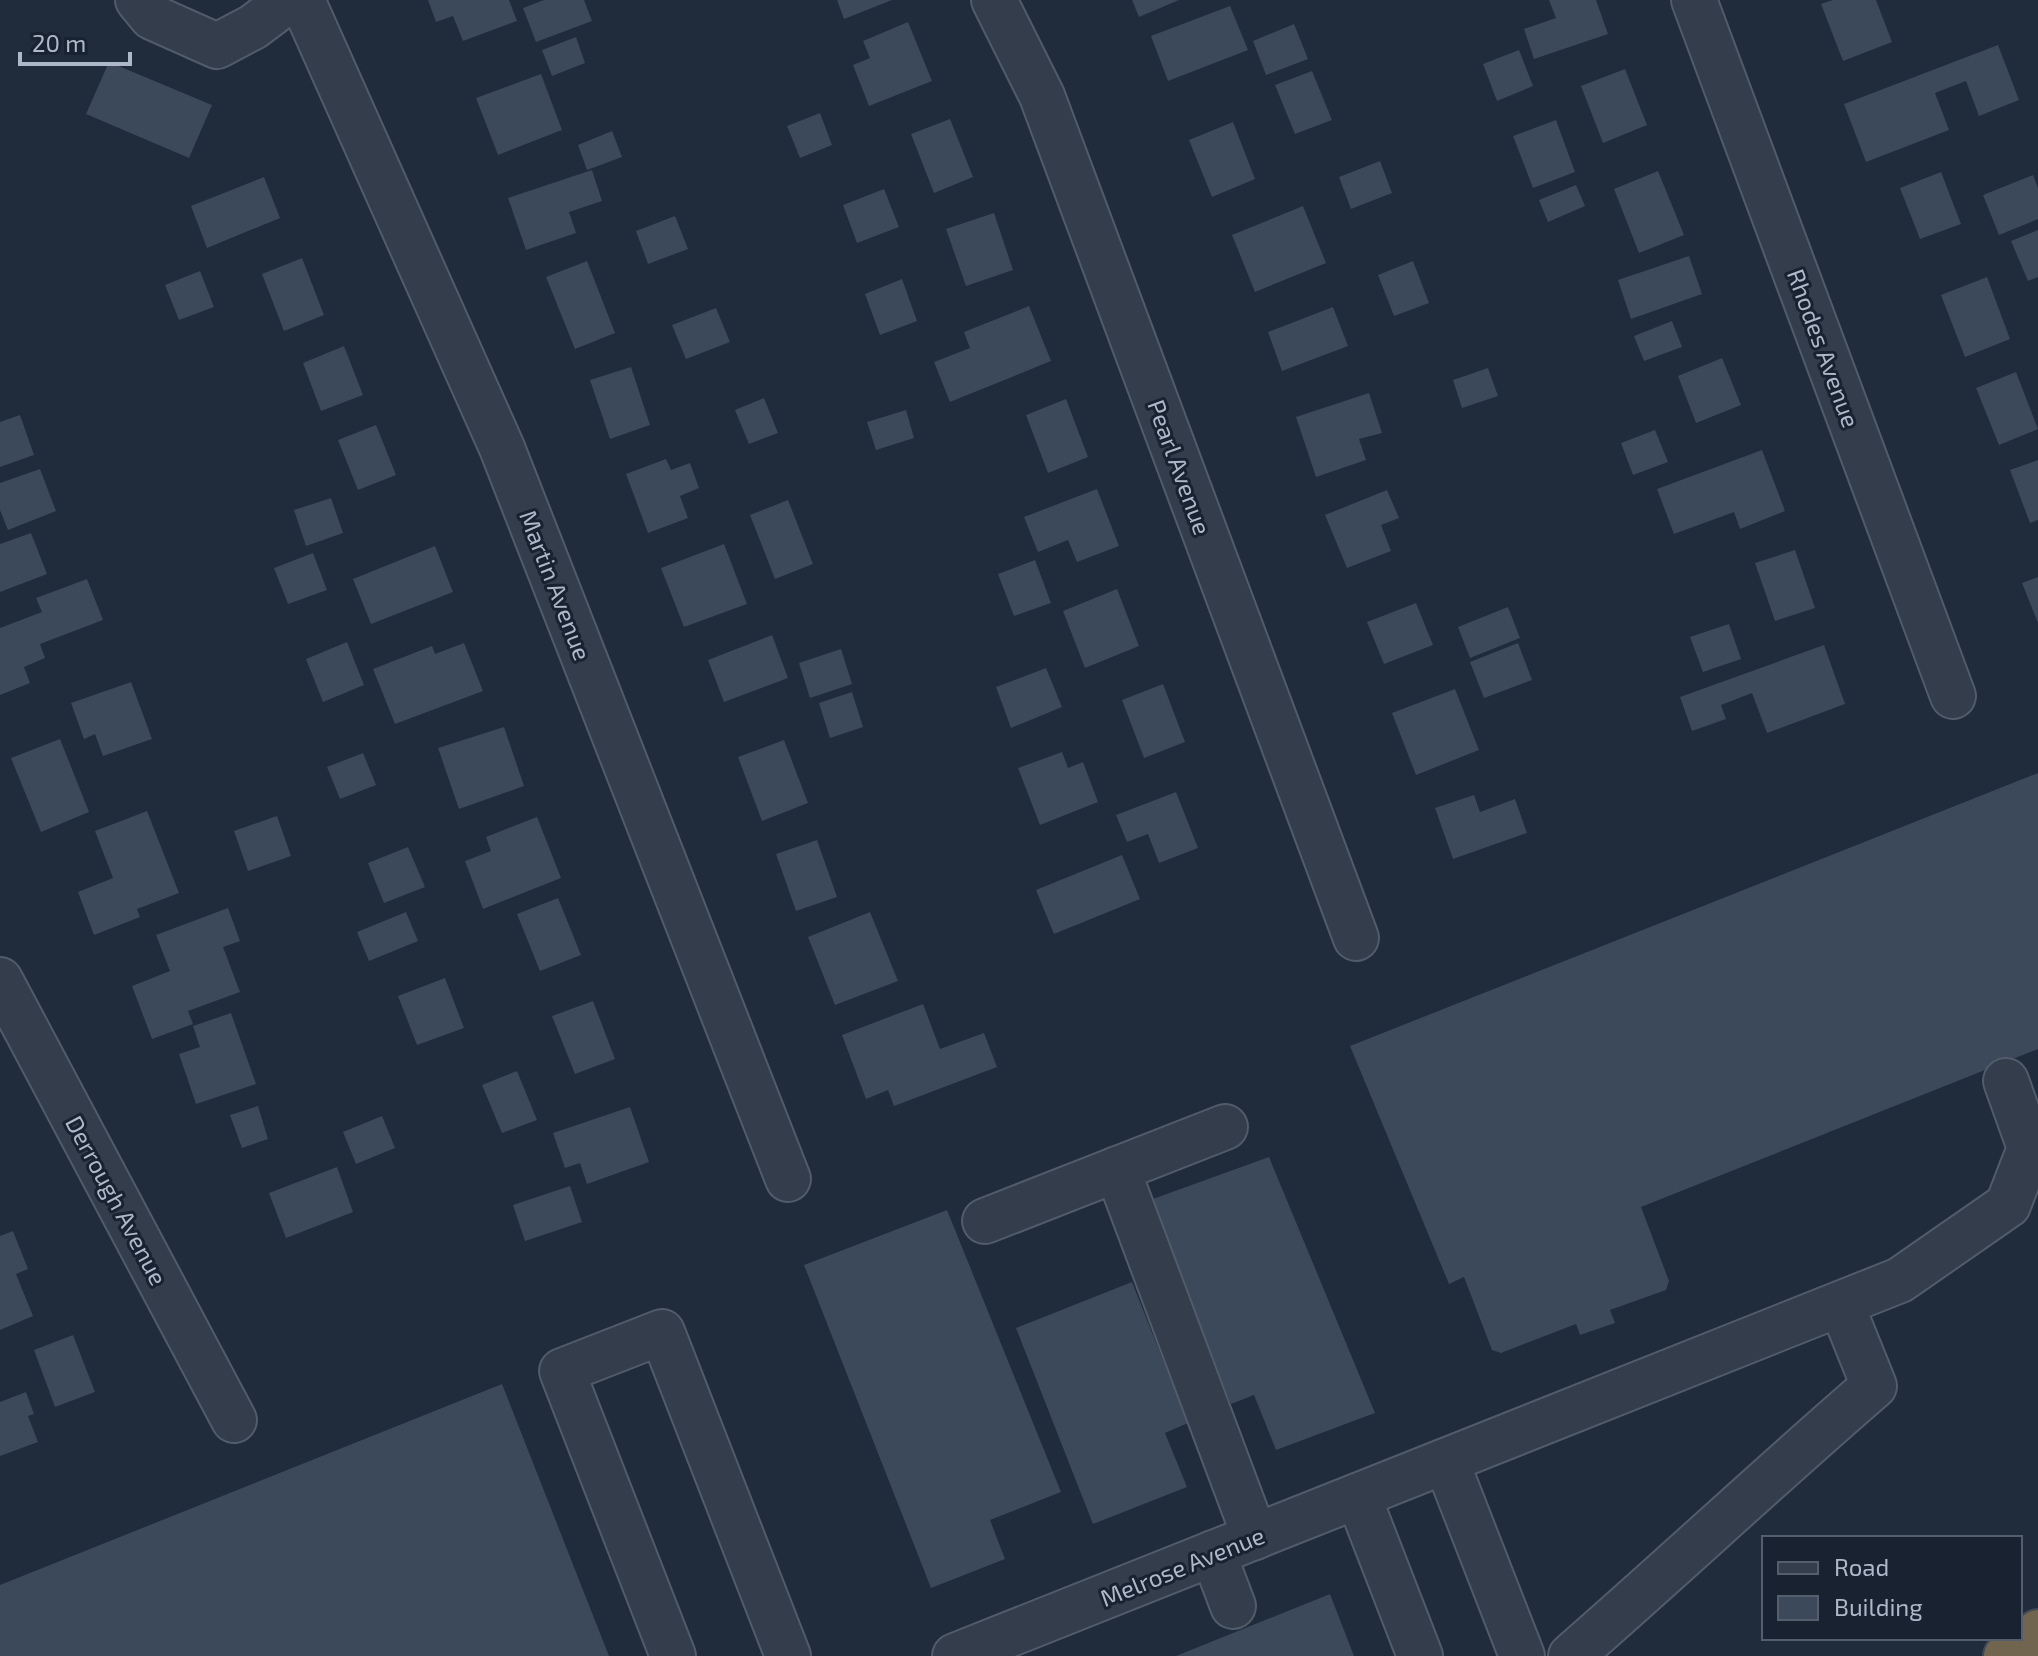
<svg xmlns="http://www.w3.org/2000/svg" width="2038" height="1656" viewBox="0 0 2038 1656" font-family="'Exo 2',sans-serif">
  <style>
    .building { fill: #3b495b }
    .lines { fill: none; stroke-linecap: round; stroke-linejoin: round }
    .minor-casing { stroke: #515b69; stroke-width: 48 }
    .highway-casing { stroke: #3e4856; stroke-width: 48 }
    .minor { stroke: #343d4b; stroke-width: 44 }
    .highway { stroke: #726550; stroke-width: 44 }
    .labels { text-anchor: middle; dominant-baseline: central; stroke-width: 6; stroke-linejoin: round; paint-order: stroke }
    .street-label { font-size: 24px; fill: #aeb8c8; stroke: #192230 }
  </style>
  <rect width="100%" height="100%" fill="#202b3b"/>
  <g class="building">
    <path d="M428 0H509L517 21 463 41 453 16 436 22Z"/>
    <path d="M544 0H584L592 21 536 42 523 8Z"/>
    <path d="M837 0H892L844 19Z"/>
    <path d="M1132 0H1179L1139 17Z"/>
    <path d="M1549 0H1596L1608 34 1534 59 1524 29 1556 18Z"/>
    <path d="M1833 0H1876L1892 42 1843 61 1821 4Z"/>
    <path d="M1230 6 1248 50 1168 81 1151 36Z"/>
    <path d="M908 22 932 81 869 106 853 65 870 58 863 41Z"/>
    <path d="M1294 24 1308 59 1266 75 1253 41Z"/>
    <path d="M576 37 585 63 552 76 542 50Z"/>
    <path d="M1998 45 2019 100 1979 116 1966 81 1935 93 1949 130 1866 162 1844 104Z"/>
    <path d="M1519 50 1533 86 1497 101 1483 64Z"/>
    <path d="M109 62 212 105 189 158 86 114Z"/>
    <path d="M1625 69 1647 125 1603 143 1581 86Z"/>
    <path d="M1312 71 1332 120 1295 134 1275 85Z"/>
    <path d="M541 74 562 130 498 155 476 98Z"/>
    <path d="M820 113 832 145 800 158 787 126Z"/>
    <path d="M950 119 973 177 934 193 911 134Z"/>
    <path d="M1556 120 1575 172 1533 188 1513 136Z"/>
    <path d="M1233 122 1255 179 1212 197 1189 140Z"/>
    <path d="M612 131 622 157 587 170 578 145Z"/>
    <path d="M1380 161 1392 193 1351 209 1339 177Z"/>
    <path d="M592 170 602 201 569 212 576 233 526 250 508 198Z"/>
    <path d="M1658 171 1684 235 1639 253 1614 189Z"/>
    <path d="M1941 172 1961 224 1920 239 1900 188Z"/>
    <path d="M2033 175 2038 188V219L1999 235 1983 195Z"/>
    <path d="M264 177 280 218 207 248 191 206Z"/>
    <path d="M1576 185 1585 206 1548 222 1539 200Z"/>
    <path d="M884 189 899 227 857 243 843 205Z"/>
    <path d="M1303 206 1326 263 1255 292 1232 235Z"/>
    <path d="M994 213 1013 270 966 286 946 229Z"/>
    <path d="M675 216 688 249 648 264 636 231Z"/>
    <path d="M2038 230V277L2028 281 2011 241Z"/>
    <path d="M1689 256 1702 294 1631 319 1618 280Z"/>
    <path d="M302 258 324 315 284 331 262 274Z"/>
    <path d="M587 261 615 333 575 349 546 277Z"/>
    <path d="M1413 261 1429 303 1394 316 1378 275Z"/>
    <path d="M200 271 214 307 179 320 165 285Z"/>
    <path d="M1987 277 2010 339 1965 357 1941 295Z"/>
    <path d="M902 279 917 321 880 335 865 294Z"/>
    <path d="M1029 306 1051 361 950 402 934 362 970 348 964 332Z"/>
    <path d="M1333 307 1348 346 1282 371 1268 332Z"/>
    <path d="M716 308 730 342 686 359 672 325Z"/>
    <path d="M1672 321 1682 347 1644 361 1634 336Z"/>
    <path d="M344 346 363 395 321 411 303 363Z"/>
    <path d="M1722 358 1741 405 1696 423 1678 376Z"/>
    <path d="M631 367 650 425 610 439 590 380Z"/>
    <path d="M1488 368 1498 396 1462 408 1453 380Z"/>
    <path d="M2016 372 2038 429 1999 445 1976 388Z"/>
    <path d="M1369 393 1382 433 1359 439 1366 460 1316 477 1296 417Z"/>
    <path d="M764 398 778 433 749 444 735 410Z"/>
    <path d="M1066 399 1088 457 1048 473 1026 415Z"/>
    <path d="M906 410 914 438 876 450 867 422Z"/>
    <path d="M20 415 34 455 0 467V422Z"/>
    <path d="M376 425 396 475 358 490 338 440Z"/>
    <path d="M1655 430 1668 462 1633 475 1621 443Z"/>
    <path d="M1762 450 1785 511 1740 529 1734 512 1674 534 1657 489Z"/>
    <path d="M666 459 671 470 690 463 699 488 680 496 688 518 648 533 626 474Z"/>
    <path d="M2038 460V520L2030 523 2010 470Z"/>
    <path d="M40 469 56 511 8 530 0 510V483Z"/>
    <path d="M1097 489 1119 546 1077 562 1068 540 1038 552 1024 517Z"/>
    <path d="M1387 490 1399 518 1381 525 1391 551 1347 568 1325 515Z"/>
    <path d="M331 498 343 533 306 546 294 510Z"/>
    <path d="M788 500 813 564 775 579 750 515Z"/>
    <path d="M31 533 47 574 0 592V544Z"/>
    <path d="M724 544 747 604 684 627 661 568Z"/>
    <path d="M435 546 453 592 371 624 353 579Z"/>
    <path d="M1795 550 1815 608 1775 621 1755 563Z"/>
    <path d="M313 553 327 590 288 604 274 568Z"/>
    <path d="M1035 560 1051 603 1014 616 998 574Z"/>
    <path d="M2038 577V623L2022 583Z"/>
    <path d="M87 579 103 620 40 644 45 658 24 667 30 683 0 695V628L42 612 36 598Z"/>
    <path d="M1117 589 1139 646 1085 668 1063 611Z"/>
    <path d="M1416 603 1433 645 1384 664 1367 622Z"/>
    <path d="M1508 607 1520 638 1470 658 1458 627Z"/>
    <path d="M1729 624 1741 659 1703 672 1690 637Z"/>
    <path d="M772 635 788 678 724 702 708 660Z"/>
    <path d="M347 642 364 685 323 702 306 659Z"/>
    <path d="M464 643 483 691 395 724 373 669 432 646 435 654Z"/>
    <path d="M1518 643 1532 680 1484 698 1470 662Z"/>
    <path d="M1824 645 1845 704 1767 733 1752 693 1721 705 1726 719 1692 731 1680 697Z"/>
    <path d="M841 649 852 684 810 698 799 663Z"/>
    <path d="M1046 668 1062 707 1011 728 996 687Z"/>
    <path d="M131 682 152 739 103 756 95 734 84 739 71 703Z"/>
    <path d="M1163 684 1185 742 1144 758 1122 700Z"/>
    <path d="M1455 689 1479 750 1416 775 1392 713Z"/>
    <path d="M852 692 863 727 830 738 819 703Z"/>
    <path d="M504 727 524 786 459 809 438 748Z"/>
    <path d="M60 739 89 812 41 832 11 758Z"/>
    <path d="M784 740 808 803 762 821 738 757Z"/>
    <path d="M1062 752 1068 768 1083 762 1098 802 1040 825 1018 768Z"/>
    <path d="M363 753 376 785 340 799 327 767Z"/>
    <path d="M2038 773V1049L1641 1207 1669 1281 1666 1290 1610 1310 1615 1323 1580 1335 1576 1324 1501 1353 1492 1350 1464 1277 1449 1284 1350 1046Z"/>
    <path d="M1176 792 1198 848 1159 863 1148 834 1127 842 1116 815Z"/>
    <path d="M1474 795 1480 812 1515 799 1527 833 1453 859 1435 808Z"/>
    <path d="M147 811 179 893 137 909 140 917 94 935 78 892 113 878 95 831Z"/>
    <path d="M277 816 291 856 248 871 234 831Z"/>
    <path d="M537 817 561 878 483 909 465 861 491 851 486 837Z"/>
    <path d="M817 840 837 897 796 911 776 854Z"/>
    <path d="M408 847 425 887 384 903 368 863Z"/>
    <path d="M1122 855 1140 899 1054 934 1036 890Z"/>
    <path d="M558 898 581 955 540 971 517 914Z"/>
    <path d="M228 908 240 941 223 947 240 992 188 1011 193 1024 152 1039 132 986 170 971 156 935Z"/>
    <path d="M406 912 418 941 369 961 357 932Z"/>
    <path d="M870 912 898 981 835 1005 808 937Z"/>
    <path d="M445 978 464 1028 417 1045 398 996Z"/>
    <path d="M593 1001 615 1059 575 1074 552 1016Z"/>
    <path d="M923 1004 940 1049 984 1033 997 1067 894 1106 888 1090 866 1099 842 1035Z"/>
    <path d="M231 1013 256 1084 196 1104 179 1054 200 1047 193 1026Z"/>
    <path d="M517 1071 537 1120 502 1133 482 1085Z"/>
    <path d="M258 1106 268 1139 242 1148 230 1115Z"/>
    <path d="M630 1107 649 1162 587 1184 580 1163 565 1168 553 1133Z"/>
    <path d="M382 1116 395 1148 356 1164 343 1132Z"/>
    <path d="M1269 1157 1375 1413 1276 1450 1254 1395 1231 1404 1150 1200Z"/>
    <path d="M337 1167 353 1212 286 1238 269 1193Z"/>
    <path d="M570 1186 582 1222 525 1241 513 1205Z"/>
    <path d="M947 1210 1061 1492 990 1520 1005 1559 931 1588 804 1265Z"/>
    <path d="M13 1231 28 1269 16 1274 33 1316 0 1330V1236Z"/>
    <path d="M1132 1282 1188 1423 1165 1433 1187 1487 1093 1524 1016 1328Z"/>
    <path d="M73 1335 95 1392 55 1407 34 1350Z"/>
    <path d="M502 1384 609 1656H0V1585Z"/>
    <path d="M26 1392 34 1414 28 1416 38 1442 0 1456V1402Z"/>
    <path d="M1330 1594 1354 1656H1176Z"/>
  </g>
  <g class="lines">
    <defs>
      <g id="minor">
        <path d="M138 0 152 17 217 46 253 27 289 0"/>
        <path d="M302 0 502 448 788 1179"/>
        <path d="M994 0 1042 96 1356 938"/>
        <path d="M1694 0 1953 696"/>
        <path d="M0 980 234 1420"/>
        <path d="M1117 1169 1255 1537"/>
        <path d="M985 1221 1225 1127"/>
        <path d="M1446 1461 1522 1656"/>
        <path d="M1358 1496 1420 1656"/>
        <path d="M1213 1553 1233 1606"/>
        <path d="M673 1656 562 1371 662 1332 788 1656"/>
        <path d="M955 1656 1900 1280 2008 1205 2030 1148 2006 1081"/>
        <path d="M1571 1656C1673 1567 1772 1474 1874 1386L1841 1304"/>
      </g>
      <path id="highway" d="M2006 1656 2038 1632"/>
    </defs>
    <use href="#minor" class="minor-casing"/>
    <use href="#highway" class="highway-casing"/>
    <use href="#minor" class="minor"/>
    <use href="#highway" class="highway"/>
  </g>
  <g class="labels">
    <g class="street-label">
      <text transform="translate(1824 348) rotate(70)">Rhodes Avenue</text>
      <text transform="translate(1180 467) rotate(70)">Pearl Avenue</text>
      <text transform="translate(556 585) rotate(69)">Martin Avenue</text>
      <text transform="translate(117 1200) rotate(62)">Derrough Avenue</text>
      <text transform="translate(1182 1566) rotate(-22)">Melrose Avenue</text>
    </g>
  </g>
  <rect x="1762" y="1536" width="260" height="104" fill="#192230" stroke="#555e6d" stroke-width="2"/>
  <rect x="1778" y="1562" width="40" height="12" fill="#343d4b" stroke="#555e6d" stroke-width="2"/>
  <text x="1834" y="1576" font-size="24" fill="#aeb8c8">Road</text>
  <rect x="1778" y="1596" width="40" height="24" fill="#3b495b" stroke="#555e6d" stroke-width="2"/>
  <text x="1834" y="1616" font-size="24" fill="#aeb8c8">Building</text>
  <path d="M20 52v12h110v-12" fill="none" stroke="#aeb8c8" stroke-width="4"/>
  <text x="32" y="52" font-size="24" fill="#aeb8c8" stroke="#192230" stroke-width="6" paint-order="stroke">20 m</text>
</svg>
